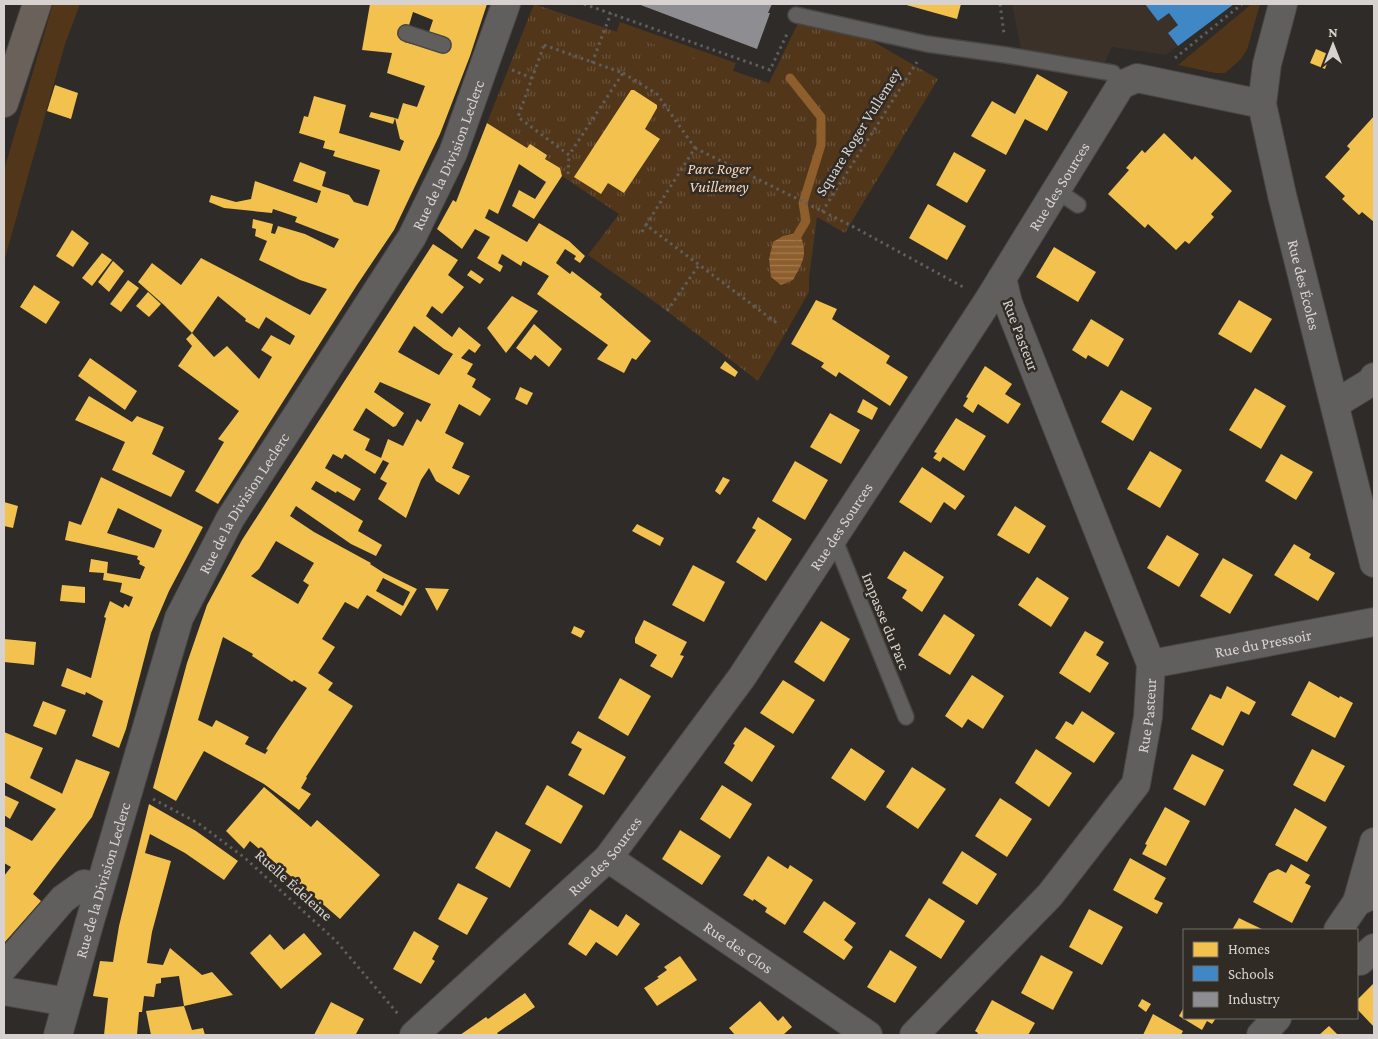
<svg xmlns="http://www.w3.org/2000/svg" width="1378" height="1039" viewBox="0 0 1378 1039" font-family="'Crimson Pro',serif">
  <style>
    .built { fill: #3b3128 }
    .grass { fill: #51361a }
    .park { fill: url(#park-tufts) }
    .water { fill: url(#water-rules) }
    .homes { fill: #f2c14e; fill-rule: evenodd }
    .schools { fill: #3f88c5 }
    .industry { fill: #8d8d92 }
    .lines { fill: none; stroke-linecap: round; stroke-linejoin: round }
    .stream { stroke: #8e5f2d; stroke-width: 9 }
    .lane-casing { stroke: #484643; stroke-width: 18 }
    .street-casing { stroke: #484643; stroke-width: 30 }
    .secondary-casing { stroke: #484643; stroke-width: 30 }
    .primary-casing { stroke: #484643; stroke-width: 30 }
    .path { stroke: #605e5c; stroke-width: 3; stroke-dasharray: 2.5 4; stroke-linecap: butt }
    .lane { stroke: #615f5d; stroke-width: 15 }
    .street { stroke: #615f5d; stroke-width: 28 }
    .secondary { stroke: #615f5d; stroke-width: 28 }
    .primary { stroke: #6a625a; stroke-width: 28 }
    .labels { text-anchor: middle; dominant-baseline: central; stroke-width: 5; stroke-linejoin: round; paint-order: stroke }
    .street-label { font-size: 16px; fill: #d7d2cf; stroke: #312b25 }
    .park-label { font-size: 16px; font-style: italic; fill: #f6d7bb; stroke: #312b25 }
  </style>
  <defs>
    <pattern id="park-tufts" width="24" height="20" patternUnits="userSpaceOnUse" patternTransform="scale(1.25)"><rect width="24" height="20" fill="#51361a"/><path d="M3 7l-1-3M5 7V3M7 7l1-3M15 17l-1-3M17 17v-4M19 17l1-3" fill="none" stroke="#69523a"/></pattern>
    <pattern id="water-rules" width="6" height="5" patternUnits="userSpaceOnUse" patternTransform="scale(1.25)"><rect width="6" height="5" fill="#8e5f2d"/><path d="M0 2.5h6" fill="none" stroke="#a27c54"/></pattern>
  </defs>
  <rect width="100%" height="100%" fill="#2e2b28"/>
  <path class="built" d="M1012 4H1234L1166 55 1112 47 1105 62 1021 49Z"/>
  <g class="grass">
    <path d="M53 4H80L65 44 4 262V170Z"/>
    <path d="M1250 4H1260L1247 50 1240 60 1225 73H1215L1178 65 1248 7Z"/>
    <path d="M620 22 736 63 733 71 612 45Z"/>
  </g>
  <path class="park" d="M534 4 769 83 799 21 867 38 938 79 845 233 817 217 809 278V292L758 381 659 305 588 255 619 214 562 176 560 168 545 159 547 154 530 144 527 148 487 123Z"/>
  <path class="water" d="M793 234 801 237C808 255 802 264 793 280L781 285 771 277 769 259 773 242 783 236Z"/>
  <g class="homes">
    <path d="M370 4 452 5 487 4 470 56 440 134 394 230 357 285 218 504 195 491 224 442 218 439 239 411 178 366 192 346 186 339 192 333 214 357 227 346 259 379 272 357 261 350 271 335 290 345 295 336 266 317 259 329 245 321 246 319 218 296 192 333 164 305 138 282 152 263 181 285 201 258 310 315 327 289 300 280 259 260 267 241 255 236 256 229 252 228 253 219 273 224 271 233 275 234 278 226 305 234 334 248 339 239 295 222 297 217 273 209 272 213 224 208 209 202 211 195 236 202 251 199 255 181 317 203 321 191 293 181 300 162 326 172 322 186 349 195 354 202 368 206 380 170 333 156 335 151 323 148 325 141 299 133 304 116 308 117 314 96 346 105 339 133 400 151 404 141 400 139 395 118 393 124 369 117 371 112 395 118 398 119 403 103 417 107 425 86 387 73 392 53 362 50ZM413 12 433 20 429 32 445 38 441 50 421 44 420 46 404 42Z"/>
    <path d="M903 4H961L957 19Z"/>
    <path d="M1316 49 1330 55 1325 69 1310 63Z"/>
    <path d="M1037 74 1068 92 1047 131 1025 119 1006 155 971 136 992 101 1015 114Z"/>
    <path d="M55 85 78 93 71 119 47 111Z"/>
    <path d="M631 90H634L657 105V108L645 129 660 139 624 193 608 183 601 194 574 177Z"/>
    <path d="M1374 116V222L1362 212 1359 215 1342 199 1345 196 1325 177 1350 149 1347 146Z"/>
    <path d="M487 123 527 148 530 144 547 155 545 159 560 168 562 176 534 219 512 206 519 190 535 199 546 182 519 164 498 214 489 209 485 218 527 242 539 223 569 241 585 256 580 263 574 259 576 256 565 249 556 263 570 274 572 271 602 294 600 297 651 341 636 360 632 358 624 373 597 359 608 345 537 294 549 276 523 261 521 266 502 254 498 263 503 266 500 272 477 258 490 237 475 229 462 249 437 229 453 200 456 202Z"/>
    <path d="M1164 133 1192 160 1195 156 1232 191 1211 214 1214 217 1189 244 1185 241 1176 250 1148 224 1145 228 1108 194 1129 170 1126 168 1142 150 1145 153Z"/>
    <path d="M954 152 986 170 967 203 936 185Z"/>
    <path d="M928 204 966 226 947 260 909 238Z"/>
    <path d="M72 230 89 243 73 267 56 256Z"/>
    <path d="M433 244 458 260 448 275 464 287 442 314 432 306 426 316 452 337 459 327 481 345 475 353 469 349 461 358 473 364 467 374 476 379 472 387 491 399 480 416 459 404 445 433 464 443 452 468 470 476 459 495 436 481 429 468 421 480 406 518 378 499 387 483 380 479 389 463 383 460 375 474 345 454 342 459 333 454 325 468 361 489 354 501 337 491 336 493 316 481 311 489 363 521 358 531 382 545 376 556 351 544 296 506 290 516 314 532 371 563 370 564 384 573 417 589 401 616 367 595 358 609 345 602 322 639 335 647 318 673 333 683 328 690 353 706 306 777 307 778 301 788 311 794 299 810 264 784 204 751 176 801 153 788 187 663 207 605 242 540ZM414 326 444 349 453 354 439 375 398 352ZM380 382 431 404 421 422 417 419 403 446 388 439 381 458 365 450 370 439 353 430 366 408 393 427 396 426 404 413 374 392ZM276 541 314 563 303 581 309 585 298 604 251 576 259 569ZM383 578 410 592 403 606 376 591ZM223 637 253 654 252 656 292 682 294 680 307 688 279 729 266 749 268 750 265 754 245 744 249 737 216 720 212 727 198 720Z"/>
    <path d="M1054 247 1096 272 1078 302 1036 277Z"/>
    <path d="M102 253 112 260 92 286 82 278Z"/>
    <path d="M113 261 124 271 109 292 98 282Z"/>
    <path d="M471 270 484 279 480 284 467 275Z"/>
    <path d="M128 280 139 288 121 312 110 304Z"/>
    <path d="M34 285 60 302 46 324 20 307Z"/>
    <path d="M148 292 161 304 149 317 136 306Z"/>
    <path d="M512 296 538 311 506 353 487 328Z"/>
    <path d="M816 300 837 309 832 319 890 356 886 363 908 377 890 406 839 372 836 377 821 367 824 363 791 344Z"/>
    <path d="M1239 300 1272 319 1251 353 1218 334Z"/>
    <path d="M1091 319 1124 339 1108 367 1088 355 1086 359 1072 350Z"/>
    <path d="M534 324 562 349 549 367 535 355 531 360 516 348Z"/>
    <path d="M90 358 137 391 125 410 78 376Z"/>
    <path d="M725 361 738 372 735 377 720 368Z"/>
    <path d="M985 366 1012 384 1005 394 1021 404 1008 424 978 404 973 413 963 406 968 398 966 397Z"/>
    <path d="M520 387 533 393 527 405 515 399Z"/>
    <path d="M1255 388 1286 406 1261 449 1229 430Z"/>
    <path d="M1121 390 1152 408 1133 441 1101 422Z"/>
    <path d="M89 396 132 422 137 416 164 427 152 454 185 471 171 497 112 470 125 442 75 420Z"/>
    <path d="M863 399 878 408 872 420 857 412Z"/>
    <path d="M830 413 860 430 841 464 810 447Z"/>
    <path d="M956 418 986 436 964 471 943 457 940 462 933 458 937 453 934 452Z"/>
    <path d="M1150 451 1182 470 1160 508 1127 489Z"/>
    <path d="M1281 454 1313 472 1296 500 1265 481Z"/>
    <path d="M795 461 828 480 805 520 772 501Z"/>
    <path d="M922 467 965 496 955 510 944 502 931 523 899 502Z"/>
    <path d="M101 477 203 527 169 591 151 633 126 729 119 748 92 736 103 701 86 692 85 695 61 686 67 668 91 678 106 618 104 617 110 601 123 608 125 604 129 607 133 597 120 592 122 583 103 580 104 573 89 572 91 559 108 562 107 573 140 579 145 567 139 564 140 561 137 559 138 556 65 540 69 521 81 525ZM118 508 162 530 154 548 107 533Z"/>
    <path d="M723 477 730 480 720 495 715 491Z"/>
    <path d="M4 502 18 506 13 528 4 526Z"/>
    <path d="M1015 506 1046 526 1029 554 997 535Z"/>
    <path d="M758 517 792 539 766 581 736 562 756 530 752 528Z"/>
    <path d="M637 524 664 538 660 546 632 531Z"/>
    <path d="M1167 535 1199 554 1179 587 1147 568Z"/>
    <path d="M1294 544 1311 554 1309 558 1335 573 1318 601 1274 575Z"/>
    <path d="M904 551 944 577 922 612 902 598 907 590 887 578Z"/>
    <path d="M1223 558 1253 575 1230 614 1200 596Z"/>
    <path d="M693 565 725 582 704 622 672 605Z"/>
    <path d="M1037 577 1069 598 1051 627 1018 605Z"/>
    <path d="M62 585 85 587V603L60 601Z"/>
    <path d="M425 588 449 589 437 611Z"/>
    <path d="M944 614 975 635 950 675 918 655Z"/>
    <path d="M644 620 687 642 680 655 684 656 672 678 650 666 657 655 635 643V638Z"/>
    <path d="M821 621 850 639 824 682 794 662Z"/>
    <path d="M574 626 585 631 581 638 571 633Z"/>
    <path d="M1085 631 1104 642 1096 655 1109 663 1090 693 1059 673Z"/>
    <path d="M4 639 36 642 34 665 4 662Z"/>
    <path d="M972 675 1004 696 983 729 968 719 962 728 945 716Z"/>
    <path d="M620 678 651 696 628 736 598 718Z"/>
    <path d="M783 680 815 700 793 734 760 713Z"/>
    <path d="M1309 681 1339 698 1340 696 1353 703 1335 738 1291 715Z"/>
    <path d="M1227 686 1256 702 1249 715 1241 711 1223 746 1191 729 1210 694 1221 699Z"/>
    <path d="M43 701 66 710 56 735 33 726Z"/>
    <path d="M1082 711 1115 733 1094 763 1055 738 1066 721 1073 725Z"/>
    <path d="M745 727 775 746 752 782 724 763 735 745 733 744Z"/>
    <path d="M578 731 626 757 604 795 568 775 582 749 571 743Z"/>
    <path d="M4 732 43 748 30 778 61 793 62 794 76 759 110 772 92 817 33 894 41 901 4 943V876L11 867 4 863V826L32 841 56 809 4 782Z"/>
    <path d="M851 748 885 771 865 801 831 778Z"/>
    <path d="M1036 749 1072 773 1049 807 1015 783Z"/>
    <path d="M1312 749 1345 766 1325 802 1293 785Z"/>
    <path d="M1192 754 1224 770 1205 806 1173 789Z"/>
    <path d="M912 767 946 789 918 829 886 807Z"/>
    <path d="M547 785 583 806 561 844 525 824Z"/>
    <path d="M722 785 752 804 730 839 700 819Z"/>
    <path d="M264 787 311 827 317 820 380 875 340 919 250 841 244 849 226 831Z"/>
    <path d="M4 795 19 802 10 819 4 815Z"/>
    <path d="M1000 798 1032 819 1007 857 975 836Z"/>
    <path d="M149 804 196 831 238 861 224 880 185 853 150 834 145 853 171 861 152 932 147 963 163 965 170 948 202 975 212 972 233 995 184 1006 179 976 161 978V983L156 984 154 997 144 996 142 1012H139L137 1035H104L108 998 93 996 100 961 113 962 119 926Z"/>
    <path d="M1165 807 1190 821 1166 866 1142 854 1147 845 1145 844Z"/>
    <path d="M1295 808 1327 827 1307 862 1275 845Z"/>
    <path d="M680 830 721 856 702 885 662 859Z"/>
    <path d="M496 831 531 850 510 888 475 868Z"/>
    <path d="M962 851 997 874 977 905 942 883Z"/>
    <path d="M768 856 788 869 790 865 813 880 785 925 765 912 767 908 754 899 753 901 743 895Z"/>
    <path d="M1130 858 1166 878 1154 899 1163 903 1157 914 1113 890Z"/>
    <path d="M1291 864 1310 875 1305 883 1311 886 1292 923 1253 902 1269 873 1278 869 1286 873Z"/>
    <path d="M458 883 488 898 467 935 438 919Z"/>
    <path d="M929 898 965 921 941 959 905 936Z"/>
    <path d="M824 901 856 923 844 940 853 947 844 960 803 932Z"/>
    <path d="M590 909 618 927 626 914 640 924 617 956 596 942 586 956 568 944Z"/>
    <path d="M1089 909 1123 927 1102 965 1069 947Z"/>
    <path d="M1239 918 1247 922 1264 930H1232Z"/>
    <path d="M414 931 439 946 432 959 435 961 421 984 393 969Z"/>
    <path d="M304 933 322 954 281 989 250 953 270 934 284 950Z"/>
    <path d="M890 950 917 967 895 1003 867 987Z"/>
    <path d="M1041 955 1073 972 1053 1010 1021 993Z"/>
    <path d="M680 956 697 980 657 1006 644 988 659 978 657 977 667 970 664 967Z"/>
    <path d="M1374 983V1027L1357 1009V1000Z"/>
    <path d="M525 993 535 1007 497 1033 499 1035H460L486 1017 488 1019Z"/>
    <path d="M1142 999 1151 1004 1146 1012 1138 1006Z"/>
    <path d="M992 1000 1035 1023 1028 1035H977L978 1033 975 1031Z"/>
    <path d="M760 1001 778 1021 783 1016 792 1027 783 1035H735L729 1028Z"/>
    <path d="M331 1002 364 1019 356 1034 314 1035Z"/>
    <path d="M184 1006 192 1030 203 1028 205 1035H151L146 1011Z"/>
    <path d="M1184 1007V1018H1216L1212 1024 1207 1021 1202 1030 1179 1016Z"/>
    <path d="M1153 1014 1183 1031 1181 1035H1143Z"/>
    <path d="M1329 1026 1338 1035H1319Z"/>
  </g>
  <path class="schools" d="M1145 4H1234L1178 46 1168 33 1178 25 1169 13 1158 21Z"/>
  <path class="industry" d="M638 4H772L768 13H770L757 49Z"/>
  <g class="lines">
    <path class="stream" d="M790 78 821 117V145L803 203 806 221 797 236"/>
    <defs>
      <g id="lane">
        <path d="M796 15 927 44 1006 55 1113 73 1121 85"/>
        <path d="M406 33 443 45"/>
        <path d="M1056 190 1078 205"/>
        <path d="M834 538 906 717"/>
      </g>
      <g id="street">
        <path id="s1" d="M1283 4 1267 64 1262 104 1282 195 1374 563"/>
        <path d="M1335 404 1371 382 1374 377"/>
        <path id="s2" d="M1151 664 1374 622"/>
        <path id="s3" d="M608 858 868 1035"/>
        <path d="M1357 902 1374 842"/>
        <path d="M1338 930 1357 902 1374 894"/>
        <path d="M1360 961 1374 948"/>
        <path d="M4 967 63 899 84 884 100 887"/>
        <path d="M4 991 67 1002"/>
        <path id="s4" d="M414 1035 608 858 742 677 988 301 1121 85 1137 78 1262 104"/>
        <path id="s5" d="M914 1035 1050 895 1136 784 1148 717 1151 664 1008 303 1002 278"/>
        <path d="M1261 1035 1277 1018"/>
      </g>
      <g id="secondary">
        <path id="s6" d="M58 1035 88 928 179 618 230 519 412 237 453 153 506 4"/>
      </g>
      <path id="primary" d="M4 103 37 4"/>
    </defs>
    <use href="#lane" class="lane-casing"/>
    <use href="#street" class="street-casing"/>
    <use href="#secondary" class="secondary-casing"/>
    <use href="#primary" class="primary-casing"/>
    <g class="path">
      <path d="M584 4 770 70 787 34"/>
      <path d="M1000 4 1004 34"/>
      <path d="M544 45 623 73 569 155 518 117Z"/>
      <path d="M1175 58 1242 4"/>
      <path d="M592 63 611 13"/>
      <path d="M512 70 532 78"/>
      <path d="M623 73 657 94 695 148 646 225 778 324"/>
      <path d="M695 148 850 225 965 288"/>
      <path d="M568 174 569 155"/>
      <path d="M822 212 917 62"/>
      <path d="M642 232 646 225"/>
      <path d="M667 311 699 265"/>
      <path d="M153 799 198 823 245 858 336 941 398 1014"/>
    </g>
    <use href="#lane" class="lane"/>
    <use href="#street" class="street"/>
    <use href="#secondary" class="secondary"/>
    <use href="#primary" class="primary"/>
  </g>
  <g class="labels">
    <g class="street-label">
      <text transform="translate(858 132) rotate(-58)">Square Roger Vullemey</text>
      <text stroke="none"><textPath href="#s6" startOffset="971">Rue de la Division Leclerc</textPath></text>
      <text stroke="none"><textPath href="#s4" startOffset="1072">Rue des Sources</textPath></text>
      <text stroke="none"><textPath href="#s1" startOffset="288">Rue des Écoles</textPath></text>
      <text transform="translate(1021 335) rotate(69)">Rue Pasteur</text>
      <text stroke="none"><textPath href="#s6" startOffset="566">Rue de la Division Leclerc</textPath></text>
      <text stroke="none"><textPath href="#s4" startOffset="668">Rue des Sources</textPath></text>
      <text transform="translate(886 621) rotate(68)">Impasse du Parc</text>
      <text stroke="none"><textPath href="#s2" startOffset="114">Rue du Pressoir</textPath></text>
      <text stroke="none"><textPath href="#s5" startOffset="405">Rue Pasteur</textPath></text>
      <text stroke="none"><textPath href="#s4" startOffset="262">Rue des Sources</textPath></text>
      <text stroke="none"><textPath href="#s6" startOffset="161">Rue de la Division Leclerc</textPath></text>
      <text transform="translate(294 885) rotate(42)">Ruelle Édeleine</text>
      <text stroke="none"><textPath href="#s3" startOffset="158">Rue des Clos</textPath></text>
    </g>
    <g class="park-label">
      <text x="719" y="168">Parc Roger<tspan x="719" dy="18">Vuillemey</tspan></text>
    </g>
  </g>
  <rect width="1378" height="1039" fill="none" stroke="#d7d2cf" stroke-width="10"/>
  <rect x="1183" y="929" width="175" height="90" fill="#312b25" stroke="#736e69"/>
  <rect x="1193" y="942" width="25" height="15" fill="#f2c14e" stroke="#736e69"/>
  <text x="1228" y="954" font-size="15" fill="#d7d2cf">Homes</text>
  <rect x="1193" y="966" width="25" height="15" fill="#3f88c5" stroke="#736e69"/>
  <text x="1228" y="979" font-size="15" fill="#d7d2cf">Schools</text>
  <rect x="1193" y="992" width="25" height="15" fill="#8d8d92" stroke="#736e69"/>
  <text x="1228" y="1004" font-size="15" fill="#d7d2cf">Industry</text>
  <g transform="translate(1333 45)" stroke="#312b25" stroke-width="4" paint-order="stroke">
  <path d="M0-4L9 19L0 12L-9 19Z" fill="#d7d2cf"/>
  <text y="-8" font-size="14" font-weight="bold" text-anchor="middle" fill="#d7d2cf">N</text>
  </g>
</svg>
